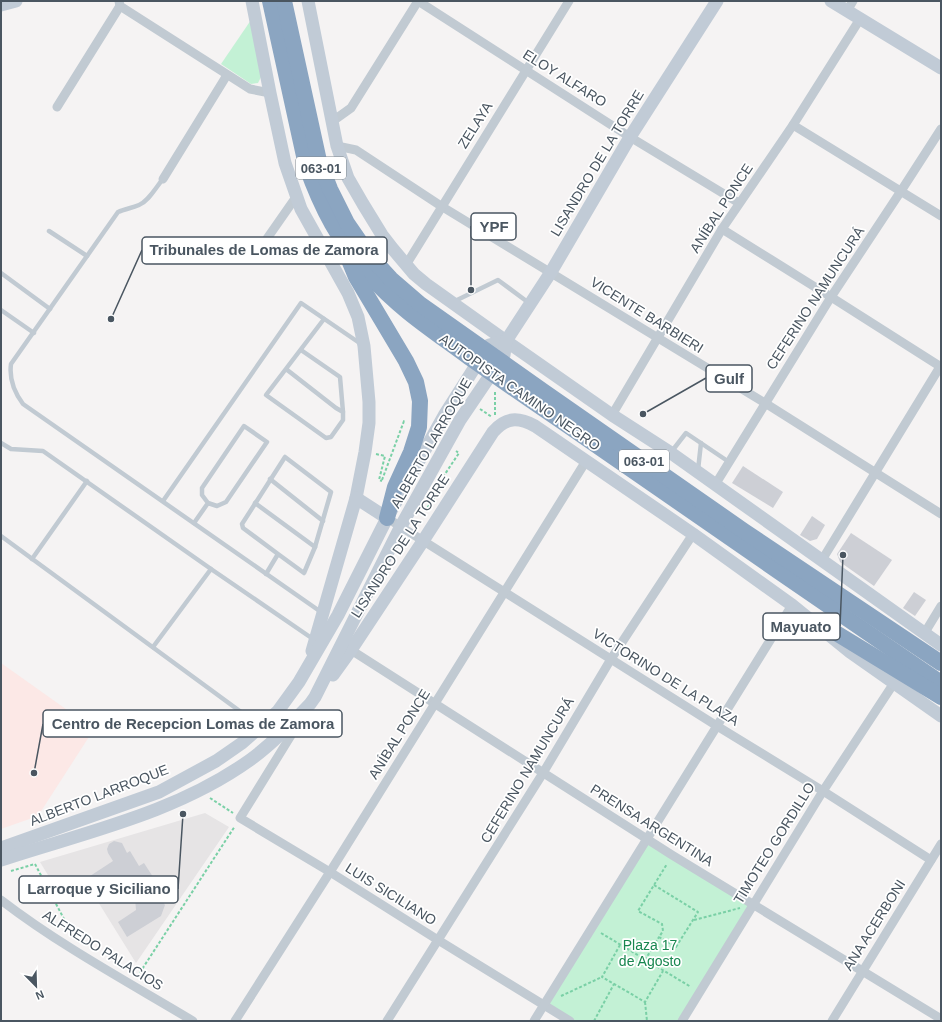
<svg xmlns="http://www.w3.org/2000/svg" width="942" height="1022" viewBox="0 0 942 1022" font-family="Arial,sans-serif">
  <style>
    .education { fill: #e6e4e5 }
    .medical { fill: #fce8e6 }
    .green { fill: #c3f1d5 }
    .building { fill: #cdcfd5 }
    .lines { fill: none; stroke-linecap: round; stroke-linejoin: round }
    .path { stroke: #7ad0a6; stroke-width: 2; stroke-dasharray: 3 2; stroke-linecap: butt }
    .lane { stroke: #c1cad2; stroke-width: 4.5 }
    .street { stroke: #c1cad2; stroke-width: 9 }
    .secondary { stroke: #c1cbd6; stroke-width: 13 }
    .highway { stroke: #8ba5c1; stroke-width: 16 }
    .labels { text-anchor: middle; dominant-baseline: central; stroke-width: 3.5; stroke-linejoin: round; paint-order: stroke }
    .shield { fill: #fff; stroke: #808990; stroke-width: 1 }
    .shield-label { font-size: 13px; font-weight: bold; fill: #4a5661 }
    .street-label { font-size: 14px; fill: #4a5661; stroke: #fff }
    .park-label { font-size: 14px; fill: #17864f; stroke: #fff }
    .leader { fill: none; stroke: #4a5661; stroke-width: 1.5 }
    .callout-dot { fill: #4a5661; stroke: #fff; stroke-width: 1.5 }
    .callout { fill: #fff; stroke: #4a5661; stroke-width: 1.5 }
    .callout-label { font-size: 15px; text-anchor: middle; font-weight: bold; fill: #4a5661 }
  </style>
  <rect width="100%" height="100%" fill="#f5f3f3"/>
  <path class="education" d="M205 813 229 827 136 963 87 884 62 898 40 862Z"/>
  <path class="medical" d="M1 663 94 729 38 816 1 829Z"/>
  <g class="green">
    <path d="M251 20 262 75 258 83 251 84 221 64Z"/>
    <path d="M647 839 753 904 682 1021H570L544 1005Z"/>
  </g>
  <g class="building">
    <path d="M743 466 783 492 773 508 732 483Z"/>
    <path d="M812 516 825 525 817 539 810 541 800 535Z"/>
    <path d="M851 533 892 560 874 586 840 562 837 554Z"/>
    <path d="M914 592 926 600 915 616 903 608Z"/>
    <path d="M114 841 122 843 127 853 130 851 139 866 144 863 164 894 159 897 165 905 161 916 127 937 118 922 136 910 135 898 141 894 132 880 127 884 123 878 109 887 112 892 97 902 84 880 113 861 108 853 107 849 109 844Z"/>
  </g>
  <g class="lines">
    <g class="path">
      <path d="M480 409 492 417"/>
      <path d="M495 415V392"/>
      <path d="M376 454 385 456 379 480 382 481"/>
      <path d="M443 477 459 453 456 451"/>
      <path d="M382 480 404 421 405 422"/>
      <path d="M424 509 426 510 444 482 447 484"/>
      <path d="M210 798 233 813"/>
      <path d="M11 871 35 864 74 938"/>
      <path d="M654 885 698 912 676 947 659 937 663 931 662 924 638 911 667 864"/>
      <path d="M694 920 740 908"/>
      <path d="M601 933 691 987"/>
      <path d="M620 945 602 977 645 1002 663 971"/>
      <path d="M645 960 659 937"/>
      <path d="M137 977 235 826"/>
      <path d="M561 996 602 977"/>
      <path d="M645 1002 647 1021"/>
      <path d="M594 1021 614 984"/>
    </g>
    <g class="lane">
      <path d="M163 179C156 187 149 201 139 205 132 208 125 209 118 212L11 364C9 379 14 392 23 404L321 612"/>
      <path d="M49 231 87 256"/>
      <path d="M1 273 50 309"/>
      <path d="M453 302 498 280 529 303"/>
      <path d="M1 310 34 333"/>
      <path d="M301 350 340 377 343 412"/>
      <path d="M286 369 336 408 343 412V420L331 437 326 438 266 395 324 319"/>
      <path d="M1 443 11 449 43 451 211 569 313 639"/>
      <path d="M672 451 686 433 729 462"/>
      <path d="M698 470 701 443"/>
      <path d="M270 479 323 521"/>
      <path d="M163 501 301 303 361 344"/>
      <path d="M255 503 315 547"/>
      <path d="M194 523 208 503 217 506 226 502 267 442 244 426 202 488V495L208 503"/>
      <path d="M1 536 260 726"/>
      <path d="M32 559 87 481"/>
      <path d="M266 574 278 554 304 573 315 547 331 492 285 457 242 524 243 528 278 554"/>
      <path d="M153 647 211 569"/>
    </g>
    <g class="street">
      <path d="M119 1 120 6 250 89 270 93"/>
      <path d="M418 1 630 137 739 203"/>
      <path d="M847 11 853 1"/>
      <path d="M57 107 120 6"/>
      <path d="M332 120 337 118 351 108 418 1"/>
      <path d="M793 125 941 216"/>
      <path d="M337 146 356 150 441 206 765 403 941 514"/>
      <path d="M163 179 227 75"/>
      <path d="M722 229 831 297 941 367"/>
      <path d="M259 250 296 197"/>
      <path d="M406 265 569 1"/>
      <path d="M612 415 722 229 793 125 860 19"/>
      <path d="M715 485 831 297 901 191 941 129"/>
      <path d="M387 518 717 726 823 791 931 860"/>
      <path d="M822 560 941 365"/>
      <path d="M924 634 941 606"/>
      <path d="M351 650 672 855 941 1019"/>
      <path d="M303 716 240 818 330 872 438 940 570 1021"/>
      <path d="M1 900C61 946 128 982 193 1021"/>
      <path d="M235 1021 330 872 586 461"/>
      <path d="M387 1021 543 773 611 659 693 534"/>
      <path d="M534 1021 792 605"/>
      <path d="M682 1021 823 791 894 683"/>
      <path d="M832 1021 941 844"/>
    </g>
    <g class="secondary">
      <path d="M252 1 270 93 285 163 301 209 348 293 358 317 364 346 369 402V423L365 452 356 498 312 651"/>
      <path d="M308 1 337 146 348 178 363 204 382 235 392 248 414 274 426 284 506 341 612 415 671 453 941 645"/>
      <path d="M831 1 941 68"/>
      <path d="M1 5 16 1"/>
      <path d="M356 498 387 518"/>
      <path d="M333 675 351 650 423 541 493 432C506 417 518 417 535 426L693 534 792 605 850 652 941 716"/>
      <path d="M1 848 159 792 216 761 242 743 278 711 299 682 338 615 387 518 445 414 489 345 506 341"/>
      <path d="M1 860C86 832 176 813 250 760 272 744 291 724 310 704L315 697 401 526 460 420 504 355 506 341 551 272 630 137 717 1"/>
    </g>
    <g class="highway">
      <path d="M270 1 306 165C321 207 339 243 370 276 399 309 435 332 470 358 504 382 539 406 573 429 695 514 818 599 941 683"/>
      <path d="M284 1 319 161 330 189 347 223 369 255 391 279 420 304 543 391 744 531 941 663"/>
      <path d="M349 260 356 277 406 361 416 382 420 401 419 427 411 452 395 487 387 518"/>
      <path d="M819 628 836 633 941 697"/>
    </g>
  </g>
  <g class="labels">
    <g class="shield">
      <rect x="296" y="157" width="50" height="22" rx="3"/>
      <rect x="619" y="450" width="50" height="22" rx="3"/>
    </g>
    <g class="shield-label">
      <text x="321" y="168">063-01</text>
      <text x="644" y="461">063-01</text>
    </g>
    <g class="street-label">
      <text transform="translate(565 78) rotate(32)">ELOY ALFARO</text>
      <text transform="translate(475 125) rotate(-58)">ZELAYA</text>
      <text transform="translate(597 163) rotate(-59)">LISANDRO DE LA TORRE</text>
      <text transform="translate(721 208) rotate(-57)">ANÍBAL PONCE</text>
      <text transform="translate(815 298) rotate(-57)">CEFERINO NAMUNCURÁ</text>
      <text transform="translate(647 315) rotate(32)">VICENTE BARBIERI</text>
      <text transform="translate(520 392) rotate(35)">AUTOPISTA CAMINO NEGRO</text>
      <text transform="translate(431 443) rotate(-60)">ALBERTO LARROQUE</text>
      <text transform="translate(400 546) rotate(-57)">LISANDRO DE LA TORRE</text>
      <text transform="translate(666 677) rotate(32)">VICTORINO DE LA PLAZA</text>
      <text transform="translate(399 734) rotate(-58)">ANÍBAL PONCE</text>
      <text transform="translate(527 770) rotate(-59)">CEFERINO NAMUNCURÁ</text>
      <text transform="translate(99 795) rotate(-21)">ALBERTO LARROQUE</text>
      <text transform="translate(652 825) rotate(32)">PRENSA ARGENTINA</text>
      <text transform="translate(774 843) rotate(-58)">TIMOTEO GORDILLO</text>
      <text transform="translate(391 894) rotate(32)">LUIS SICILIANO</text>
      <text transform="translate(874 925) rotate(-58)">ANA ACERBONI</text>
      <text transform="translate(103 950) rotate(32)">ALFREDO PALACIOS</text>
    </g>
    <g class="park-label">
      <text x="650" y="945">Plaza 17<tspan x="650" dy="16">de Agosto</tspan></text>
    </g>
  </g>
  <path class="leader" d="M471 290L471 226M111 319L142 250M643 414L706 378M843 555L840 626M34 773L43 724M183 814L178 889"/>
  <g class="callout-dot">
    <circle cx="471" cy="290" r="4"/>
    <circle cx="111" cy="319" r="4"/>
    <circle cx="643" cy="414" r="4"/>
    <circle cx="843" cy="555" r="4"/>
    <circle cx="34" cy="773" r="4"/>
    <circle cx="183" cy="814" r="4"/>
  </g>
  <g class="callout">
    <rect x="471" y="213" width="45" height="27" rx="4"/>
    <rect x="142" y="237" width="245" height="27" rx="4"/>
    <rect x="706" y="365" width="46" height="27" rx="4"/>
    <rect x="763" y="613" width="77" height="27" rx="4"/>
    <rect x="43" y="710" width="299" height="27" rx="4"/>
    <rect x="19" y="876" width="159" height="27" rx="4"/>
  </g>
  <g class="callout-label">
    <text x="494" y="232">YPF</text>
    <text x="264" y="255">Tribunales de Lomas de Zamora</text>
    <text x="729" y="384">Gulf</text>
    <text x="801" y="632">Mayuato</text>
    <text x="193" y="729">Centro de Recepcion Lomas de Zamora</text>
    <text x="99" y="894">Larroque y Siciliano</text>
  </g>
  <rect width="942" height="1022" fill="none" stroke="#4a5661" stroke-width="4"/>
  <g transform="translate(36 986) rotate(157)" stroke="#ffffff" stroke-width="3" paint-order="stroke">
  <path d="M0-3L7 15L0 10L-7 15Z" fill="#4a5661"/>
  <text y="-6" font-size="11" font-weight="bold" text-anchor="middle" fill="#4a5661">N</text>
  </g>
</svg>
